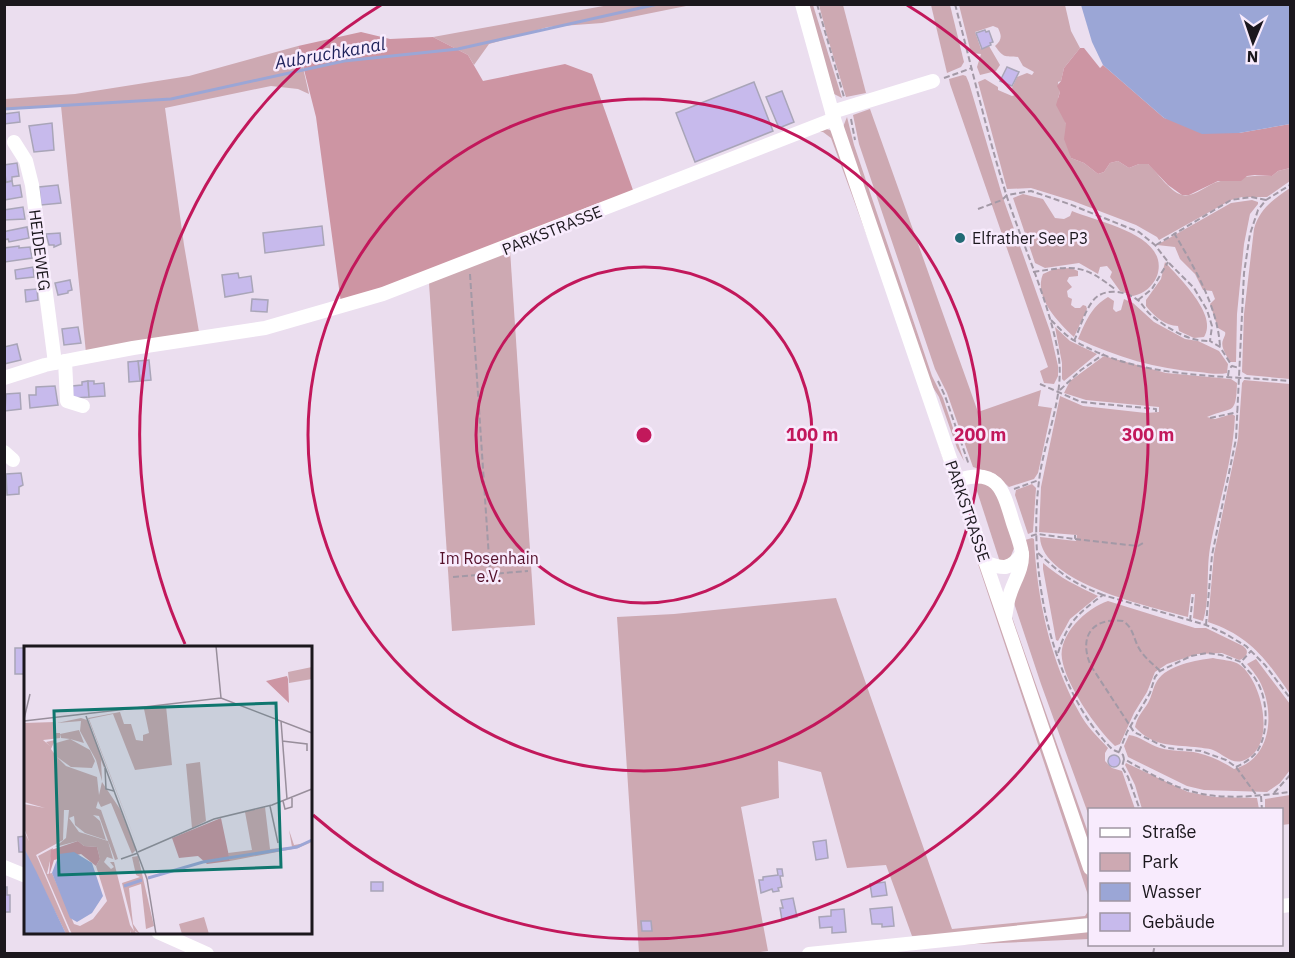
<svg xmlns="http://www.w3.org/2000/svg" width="1295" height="958" viewBox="0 0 1295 958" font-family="'IBM Plex Sans',sans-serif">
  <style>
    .green { fill: #cda9b2 }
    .forest { fill: #cd95a3 }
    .water { fill: #9ba6d6 }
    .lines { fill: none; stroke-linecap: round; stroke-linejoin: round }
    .stream { stroke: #9ba6d6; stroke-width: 3 }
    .building { fill: #c7baec; stroke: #a9a5b8; stroke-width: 1.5 }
    .path { stroke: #a399a6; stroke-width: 2; stroke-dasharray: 6 3; stroke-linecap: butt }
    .minor { stroke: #fff; stroke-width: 14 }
    .ring { fill: none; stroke: #c2185b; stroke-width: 3 }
    .poi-dot { fill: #216a75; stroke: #f8ebfd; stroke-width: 2 }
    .labels { text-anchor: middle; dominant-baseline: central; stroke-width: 5; stroke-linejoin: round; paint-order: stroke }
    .street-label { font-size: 16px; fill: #1b171d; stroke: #f8ebfd }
    .poi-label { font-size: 16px; fill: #1b171d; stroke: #f8ebfd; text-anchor: start }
    .park-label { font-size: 16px; fill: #54102a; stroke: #f8ebfd }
    .water-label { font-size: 18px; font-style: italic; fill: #1d215a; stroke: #f8ebfd }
    .inset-river { fill: none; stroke: #9ba6d6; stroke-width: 3 }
    .inset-road { fill: none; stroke: #988e9b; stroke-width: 1.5 }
    .view { fill: #0f766e; fill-opacity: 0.15; stroke: #0f766e; stroke-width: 3 }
    .inset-edge { fill: none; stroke: #1b171d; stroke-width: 3 }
    .centre { fill: #c2185b; stroke: #f8ebfd; stroke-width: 3 }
    .ring-label { font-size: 18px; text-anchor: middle; font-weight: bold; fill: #c2185b; stroke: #f8ebfd; stroke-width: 5; stroke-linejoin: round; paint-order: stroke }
  </style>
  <rect width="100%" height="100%" fill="#ebdeef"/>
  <g class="green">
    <path d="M609 5H691L602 23 548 27 489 44 474 65 468 55 433 37Z"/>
    <path d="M807 5H813L842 98 834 94Z"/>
    <path d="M819 5H843L866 93 846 97 828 39Z"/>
    <path d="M931 5H950L964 62 961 67 947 73Z"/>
    <path d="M959 5H1065L1071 31 1080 48 1064 68 1061 81 1058 82 1060 92 1058 98 1066 124 1071 158 1084 163 1098 174 1104 172 1110 163 1118 161 1129 168 1139 164H1148C1158 173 1169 191 1182 195 1193 198 1207 185 1217 182 1234 177 1254 175 1272 176L1278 171 1290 168V181L1267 197H1242L1231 200 1159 240 1157 237 1136 225 1073 201 1031 188 1007 189 978 82 985 79 998 87V90L1012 96 1015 95 1012 88 1017 77 1027 73 1032 75 1034 72 1023 66 1018 57C1004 56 1004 58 995 46 1002 40 1002 36 998 28L993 26 975 32 981 49 989 46 1000 65 996 71 980 75 977 67 981 54 971 53Z"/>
    <path d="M298 46 309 94 298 89 271 86 165 108 184 245 199 332 86 353 61 106 5 110V99L75 94 189 76Z"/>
    <path d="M963 75 966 76 969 83 1002 195 1050 331 1058 366V376L1054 384 1044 383 1040 371 1048 367 950 84 949 79Z"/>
    <path d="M870 109 978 412 1041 390 1038 406 1052 408 1038 473 1034 479 1009 487 995 474 973 467 947 393 935 369 859 144 853 115Z"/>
    <path d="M847 117 854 145 932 376 943 398 964 461 957 448 939 397 929 381 843 127Z"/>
    <path d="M823 128 833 131 892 296 1089 881V898L889 296 831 138 823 132 810 131Z"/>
    <path d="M1290 188V379L1247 375 1242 372 1244 314 1254 229C1260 208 1273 200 1290 188Z"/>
    <path d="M1023 194 1043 199 1055 218 1064 219 1070 216 1072 211C1098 222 1171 235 1157 276 1152 287 1145 293 1133 296L1120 291 1110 277 1112 272 1107 266 1100 267 1098 274 1079 263 1045 268 1035 263 1013 198Z"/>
    <path d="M1252 200 1258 202V204L1250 214 1244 244 1237 314 1236 362H1230C1227 356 1220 347 1223 340 1224 337 1226 335 1225 332L1218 328 1210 304 1215 299 1212 291 1203 290 1195 274 1180 259 1175 247 1157 245 1231 203Z"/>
    <path d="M510 250 535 625 452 631 429 283Z"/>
    <path d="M1165 262C1178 277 1219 315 1204 337L1194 338 1179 331 1178 326C1165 326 1154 316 1146 306V300L1161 279Z"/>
    <path d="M1071 268 1078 271V276L1069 277 1067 281 1072 287 1067 291 1068 297 1072 299 1071 305 1075 308H1080L1083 305 1086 306 1087 309 1074 337C1059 323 1033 297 1043 274L1054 269Z"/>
    <path d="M1108 297 1114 301 1113 309 1116 312 1121 310 1124 299 1133 303 1154 322 1185 339 1198 341 1219 351 1228 364 1227 373C1218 375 1208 373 1199 372 1156 369 1117 357 1078 339 1086 321 1091 307 1108 297Z"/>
    <path d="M1055 327 1070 341 1097 354 1064 381 1062 379V363Z"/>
    <path d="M1104 356 1166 373 1231 379 1237 383C1236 417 1232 406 1207 417L1215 419 1232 414 1235 416C1233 461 1218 504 1210 548 1206 571 1210 601 1203 621L1193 618 1195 594H1191L1188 617C1151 607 1041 583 1040 537L1076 541 1077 535 1039 532 1041 487 1060 396 1083 406 1146 413 1159 412V407L1086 400 1064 393 1070 381Z"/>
    <path d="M1244 380 1290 384V694C1266 659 1250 636 1208 622L1214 554 1238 439 1242 383Z"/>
    <path d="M983 482 995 487 1015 546 1010 558 1000 562 977 491 978 483Z"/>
    <path d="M1032 484 1036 488 1033 532 1028 534 1015 495 1016 490Z"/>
    <path d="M1032 538 1034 539C1037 599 1050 660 1079 712 1086 726 1098 737 1108 748L1105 753V761L1112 768 1122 771 1135 809 1090 810 1089 816 1041 684 1013 600 1025 540Z"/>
    <path d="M1043 563C1060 578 1077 586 1098 596L1070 619 1058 641 1056 640 1043 569Z"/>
    <path d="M836 598 952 929 1085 916 1089 910V919L954 934 912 936 886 865 847 868 821 772 778 761 779 798 741 807 768 951 746 954 639 953 617 617 674 614Z"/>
    <path d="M1108 601 1195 628H1206L1243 646 1246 649C1249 654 1244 659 1239 660L1222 653 1197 654 1167 664 1155 672 1147 692 1134 713 1120 744 1115 746C1096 728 1066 685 1062 659 1058 634 1087 608 1108 601Z"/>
    <path d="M1012 617 1089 835V852L1013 626Z"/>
    <path d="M1213 658C1221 660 1233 660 1240 665 1263 682 1278 749 1242 761 1231 764 1223 754 1213 750 1208 748 1200 748 1195 747 1172 745 1152 746 1135 727 1137 717 1143 711 1148 703 1152 696 1153 687 1157 681 1167 665 1197 660 1213 658Z"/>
    <path d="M1256 659 1290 704V770L1280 783 1267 792 1204 790 1187 786 1128 757 1124 746 1129 735C1140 736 1149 745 1160 748 1173 752 1186 750 1198 753 1211 756 1223 762 1234 769 1271 759 1275 714 1261 684 1258 677 1252 670 1247 664Z"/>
    <path d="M1126 763 1188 792 1214 797 1257 798 1259 809H1142L1135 785 1125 765Z"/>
    <path d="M1290 795V824L1282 825V810L1265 809V799Z"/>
    <path d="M1089 929V939L953 945Z"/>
  </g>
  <g class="forest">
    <path d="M361 32 390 39 433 37 468 55 483 81 565 64 592 74 634 193 341 303 316 117 298 46Z"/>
    <path d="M1080 48H1084L1100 68 1103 65 1164 118 1239 133 1290 124V168L1278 171 1272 176 1255 175 1247 176 1241 181H1218L1189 195H1182L1168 185 1148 164H1139L1129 168 1118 161 1110 163 1104 172 1098 174 1084 163 1071 158 1064 139 1066 124 1056 105 1060 92 1057 86 1061 81 1064 68Z"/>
  </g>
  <path class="water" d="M1081 5H1290V124L1239 133 1202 134 1164 118 1103 65 1092 42Z"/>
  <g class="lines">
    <path class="stream" d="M4 109 171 99 344 61 458 49 658 4"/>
  </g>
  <g class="building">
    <path d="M985 30 986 32 989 31 993 42 990 43 991 45 982 49 976 33Z"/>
    <path d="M1007 67 1019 72 1012 86 1000 81Z"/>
    <path d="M754 82 773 131 695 162 676 113Z"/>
    <path d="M782 91 794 122 779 128 766 97Z"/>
    <path d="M19 112 20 122 4 124V114Z"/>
    <path d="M52 123 54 150 34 152 29 126Z"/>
    <path d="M17 163 19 176 12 177V181L6 182 4 165Z"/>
    <path d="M12 181 13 186 20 185 22 197 4 200V183Z"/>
    <path d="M58 185 61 203 41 205 39 187Z"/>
    <path d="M23 207 25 219 4 220V210Z"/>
    <path d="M322 226 324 245 265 253 263 233Z"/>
    <path d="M27 227 29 238 9 242 8 239 4 240V232L7 231Z"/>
    <path d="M60 233 61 244 54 247V245H49L46 234Z"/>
    <path d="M19 246V248L30 247 32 258 5 262 4 248Z"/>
    <path d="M33 267 34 277 16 279 15 270Z"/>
    <path d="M238 273 239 278 251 276 253 292 225 297 222 275Z"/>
    <path d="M70 280 72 290 68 291V293L58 295 55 283Z"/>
    <path d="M37 289 38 300 26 302 25 290Z"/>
    <path d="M252 299 268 300 267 312 251 311Z"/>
    <path d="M78 327 81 343 64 345 62 329Z"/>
    <path d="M17 344 21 360 4 364V347Z"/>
    <path d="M149 360 151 380 140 381 138 361Z"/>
    <path d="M138 361 140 381 129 382 128 362Z"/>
    <path d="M88 381 89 397 73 398 72 386 82 385V382Z"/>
    <path d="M88 381H94V384L104 383 105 396 89 397Z"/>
    <path d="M55 386 58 405 30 408 29 395H36V387Z"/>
    <path d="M20 393 21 409 5 411 6 394Z"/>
    <path d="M21 473 23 485 19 487V494L7 495 6 474Z"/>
    <rect x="15" y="648" width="11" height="26"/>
    <circle cx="1114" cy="761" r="6"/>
    <path d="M26 836V852H19L18 837Z"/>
    <path d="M826 840 828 858 816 860 813 842Z"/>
    <path d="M777 869H782L783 876H780L782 887 778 888 779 891 773 892 772 889 761 893 759 880H763V877L778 875Z"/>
    <rect x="371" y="882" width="12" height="9"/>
    <path d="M885 882 887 895 872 897 870 884Z"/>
    <path d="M4 887H7V895H10V912H4Z"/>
    <path d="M793 898 797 917 782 920 780 908H783L781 900Z"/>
    <path d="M892 907 894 926 882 927V924H872L870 909Z"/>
    <path d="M844 909 846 932 832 933V927L820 928 819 917 831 916V910Z"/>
    <path d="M641 921H651L652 931H642Z"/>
  </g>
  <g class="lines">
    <g class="path">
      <path d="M817 4 844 97"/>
      <path d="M955 4C972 68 987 134 1007 197 1024 248 1048 299 1058 352 1066 396 1044 438 1039 481 1028 567 1049 685 1111 748 1115 752 1119 751 1123 755L1124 759C1144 770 1165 783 1187 790 1219 801 1258 796 1290 792"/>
      <path d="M944 78 972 68"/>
      <path d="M851 119 855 140"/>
      <path d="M978 209 1002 200 1007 195 1031 191 1069 204 1139 232 1155 245 1168 262 1194 288 1207 310 1212 326 1210 341 1220 347 1232 366 1239 368"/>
      <path d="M1174 233C1194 267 1218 307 1220 347"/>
      <path d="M1156 245 1231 200 1251 197 1266 200"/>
      <path d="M1033 272C1074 266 1082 263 1116 290"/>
      <path d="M470 274 490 573"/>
      <path d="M1138 300 1152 289 1168 262"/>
      <path d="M1051 320C1058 327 1066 336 1075 341 1139 379 1219 375 1290 381"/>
      <path d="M1074 341C1080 328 1084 313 1092 302 1102 287 1126 290 1139 301 1143 305 1146 311 1151 315 1167 328 1189 342 1210 341"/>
      <path d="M1228 376 1229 369 1232 366"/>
      <path d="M938 381 945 396 969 465"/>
      <path d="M1040 384 1081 402 1156 409V412"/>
      <path d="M1060 390 1081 370 1104 354"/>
      <path d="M1210 418 1238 412"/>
      <path d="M1014 489 1039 480"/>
      <path d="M1031 536 1037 534 1075 539V535"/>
      <path d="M1075 539 1138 546 1145 542"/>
      <path d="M1038 553C1062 575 1073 583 1103 595"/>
      <path d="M453 577 528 571"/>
      <path d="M1190 621 1193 594"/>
      <path d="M1206 625 1212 555 1236 439 1244 273 1250 234 1258 210 1266 200 1290 185"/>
      <path d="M1058 653C1068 622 1077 614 1103 595L1206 625 1224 633 1246 646 1265 665 1290 698"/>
      <path d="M1160 671C1153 664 1145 658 1140 650 1133 639 1134 628 1123 621 1092 617 1078 637 1091 666L1134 732 1167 748 1201 751 1226 760 1236 767 1257 796"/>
      <path d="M1119 752 1127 732 1150 693 1155 677 1160 671 1191 656 1207 653 1221 655 1241 662 1251 651"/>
      <path d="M1124 759 1122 767 1128 777 1140 810"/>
      <path d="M1236 767C1244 763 1253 758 1258 750 1269 731 1268 698 1256 680 1252 673 1245 669 1241 662"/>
      <path d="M1274 793 1290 775"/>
      <path d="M1261 796 1262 810"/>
      <path d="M1153 954 1155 944"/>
    </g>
    <g class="minor">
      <path d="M802 4 834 119 1090 868"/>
      <path d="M832 112 933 81"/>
      <path d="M14 142 26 161 32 185 55 363"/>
      <path d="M65 361 67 401 83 406"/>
      <path d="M4 378 45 365 65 361 133 348 265 328 383 294 834 119"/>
      <path d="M4 452 13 460"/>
      <path d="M958 480C998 467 1003 490 1013 523 1016 532 1021 544 1022 554 1023 568 1014 581 1010 594 1007 601 1007 609 1005 617"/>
      <path d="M986 563C1004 569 1010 570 1022 554"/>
      <path d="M4 867 26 876"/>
      <path d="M1282 906 1290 905"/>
      <path d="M158 932 207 954"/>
      <path d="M809 954 1090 925"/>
    </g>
  </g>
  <g class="ring">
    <circle cx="644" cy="435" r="168"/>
    <circle cx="644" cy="435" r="336"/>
    <path d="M185 644A504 504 0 0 1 381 5M907 5A504 504 0 1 1 313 815"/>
  </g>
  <circle class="poi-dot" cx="960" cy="238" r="6"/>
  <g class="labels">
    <g class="street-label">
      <text transform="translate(552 230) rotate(-22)">PARKSTRASSE</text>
      <text transform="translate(40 250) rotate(83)">HEIDEWEG</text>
      <text transform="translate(968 511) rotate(71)">PARKSTRASSE</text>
    </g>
    <g class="poi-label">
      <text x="972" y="238">Elfrather See P3</text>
    </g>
    <g class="park-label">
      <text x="489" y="558">Im Rosenhain<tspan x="489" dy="18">e.V.</tspan></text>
    </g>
    <g class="water-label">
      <text transform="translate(330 53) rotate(-10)">Aubruchkanal</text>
    </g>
  </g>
  <g transform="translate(24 646)">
    <rect width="288" height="288" fill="#ebdeef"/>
    <path d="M288 21V33L265 37 264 26ZM142 60 148 119 111 124 89 68 65 73 115 204 64 72 96 66 100 78H107L112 94 119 95V89L125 87 120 63ZM57 72 63 74 80 118V122L77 114 78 135 72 114 56 85 57 75 33 77ZM31 76V87H36V92L19 94 26 100 22 96 31 94 27 103 32 110V97L46 93 37 92 36 88 55 84 60 97 46 93 66 104 71 115 68 122 47 121 33 111 42 120 73 131 75 149 78 136 96 163 112 204 108 208 87 157 77 161 74 155 72 162 77 164 94 213 91 214 75 170 69 169 76 175 82 194 61 187 51 179 50 170 45 172 55 186 84 195 89 213 83 211 80 216 87 223 90 221 86 216H90L106 279 110 285 98 237 116 231 112 229 108 211 114 210 130 280 122 283 117 238 105 242 109 278 116 288 111 285 112 288H107V284L106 288H48L46 284 14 210 29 202 23 228 28 227 50 278 56 280 69 273 83 255 72 220 76 213 73 201 60 200 54 195 31 201 42 192 45 164H40L39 194 12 209 7 200 0 182V158L21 162 0 156V77ZM176 116 182 175 168 182 162 118ZM241 161 246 203 268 201 265 184 270 199 288 196 274 202 206 215 204 207 228 204 221 166ZM0 185 14 213 46 288H42L7 217 0 202ZM180 271 185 288H158L155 278Z" fill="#cda9b2"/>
    <path d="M263 30 264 33 265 57 242 35ZM197 172 206 215 183 218 174 210 155 212 148 192ZM54 195 60 200 73 201 76 213 72 220 57 208 30 214 25 230 27 204Z" fill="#cd95a3"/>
    <path d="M0 202 12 225 42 288H0ZM50 206 68 217 79 250 68 267 53 276 46 272 28 227 35 208Z" fill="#9ba6d6"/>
    <path class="inset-river" d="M124 232 179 216 273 201 288 194M100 240 118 234"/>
    <path class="inset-road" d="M192 0 197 52M62 70 123 233 132 288M0 73 6 48M0 75 197 52 288 87M257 75 263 153M258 95 283 98V105M81 122 82 143 90 145M288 143V115M259 155 261 163 268 161V152M246 160 254 197M114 206 190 173 248 159 288 143M97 213 114 207"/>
    <path class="view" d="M252 57 257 221 35 229 30 65Z"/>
    <rect width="288" height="288" class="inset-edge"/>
  </g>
  <circle cx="644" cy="435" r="9" class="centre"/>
  <g class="ring-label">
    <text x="812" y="441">100 m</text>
    <text x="980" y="441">200 m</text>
    <text x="1148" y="441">300 m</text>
  </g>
  <rect width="1295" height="958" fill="none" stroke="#1b171d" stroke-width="12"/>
  <rect x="1088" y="808" width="195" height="138" fill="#f8ebfd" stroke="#a096a3" stroke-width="1.5"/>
  <rect x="1100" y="828" width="30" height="9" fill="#ffffff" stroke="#a096a3" stroke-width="1.5"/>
  <text x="1142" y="838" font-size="18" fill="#1b171d">Straße</text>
  <rect x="1100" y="853" width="30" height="18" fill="#cda9b2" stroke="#a096a3" stroke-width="1.5"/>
  <text x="1142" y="868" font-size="18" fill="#1b171d">Park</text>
  <rect x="1100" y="883" width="30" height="18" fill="#9ba6d6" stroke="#a096a3" stroke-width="1.5"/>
  <text x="1142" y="898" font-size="18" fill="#1b171d">Wasser</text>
  <rect x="1100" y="913" width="30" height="18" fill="#c7baec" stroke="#a096a3" stroke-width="1.5"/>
  <text x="1142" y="928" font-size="18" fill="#1b171d">Gebäude</text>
  <g transform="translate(1253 42) rotate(182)" stroke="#f8ebfd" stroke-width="4.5" paint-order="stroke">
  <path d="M0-4.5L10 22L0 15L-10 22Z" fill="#1b171d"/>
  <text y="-9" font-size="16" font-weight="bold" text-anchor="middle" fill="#1b171d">N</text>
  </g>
</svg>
